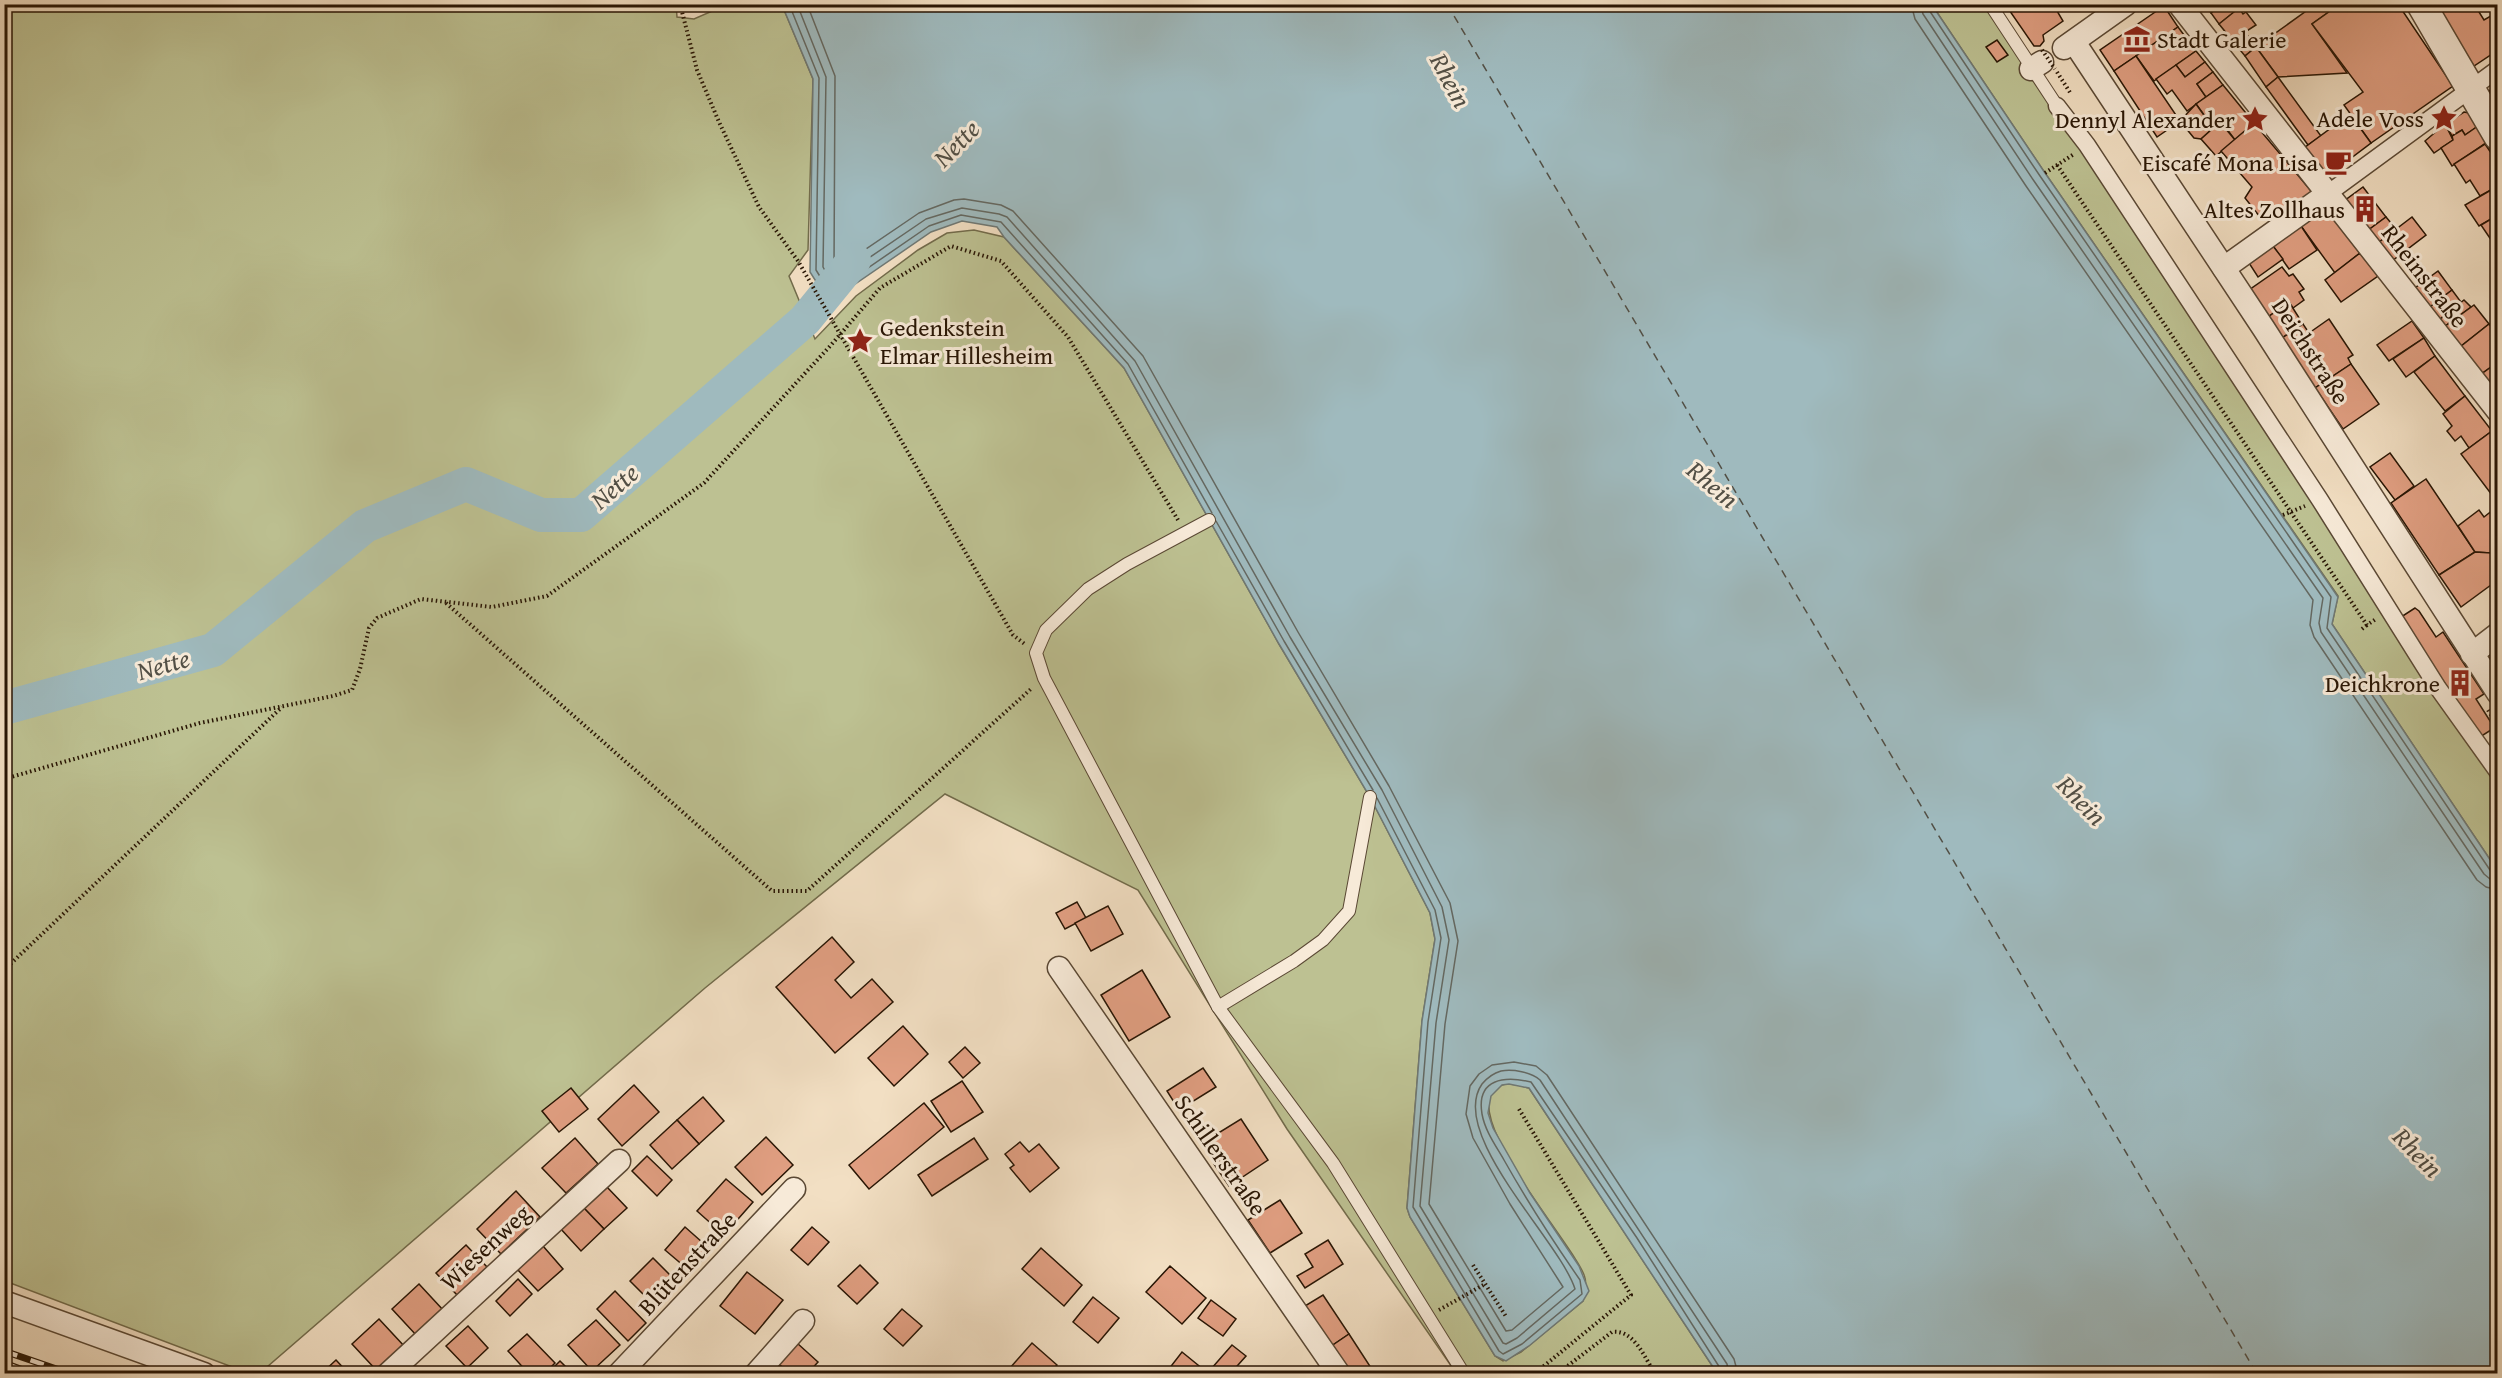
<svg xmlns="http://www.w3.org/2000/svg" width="2502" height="1378" viewBox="0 0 2502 1378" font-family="'Gentium Book Plus',serif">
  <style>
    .green { fill: #bdc192; stroke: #726b4b; stroke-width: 1.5 }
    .water { fill: #9fbabe; stroke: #6f7874; stroke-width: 1.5 }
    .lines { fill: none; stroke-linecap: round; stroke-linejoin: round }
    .shore { stroke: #646861; stroke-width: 1.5 }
    .river { stroke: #9fbabe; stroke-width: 34 }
    .ferry { stroke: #524f45; stroke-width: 1.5; stroke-dasharray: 8 6; stroke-linecap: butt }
    .building { fill: #e19f82; stroke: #281504; stroke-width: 1.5 }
    .service-casing { stroke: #5a4834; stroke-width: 14 }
    .pedestrian-casing { stroke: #5a4834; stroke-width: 19 }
    .minor-casing { stroke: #5a4834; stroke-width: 25 }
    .tertiary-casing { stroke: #5a4834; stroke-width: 31 }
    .path { stroke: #281504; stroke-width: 4; stroke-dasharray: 1.5 3; stroke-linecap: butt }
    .service { stroke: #f7ead8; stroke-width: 12 }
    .pedestrian { stroke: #f7ead8; stroke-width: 16 }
    .minor { stroke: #f7ead8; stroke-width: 22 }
    .tertiary { stroke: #f7ead8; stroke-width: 28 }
    .rail-casing { stroke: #281504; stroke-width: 7 }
    .rail { stroke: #f7ead8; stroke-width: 4.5; stroke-dasharray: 14; stroke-linecap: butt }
    .path-bridge { stroke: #281504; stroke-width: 4; stroke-dasharray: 1.5 3; stroke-linecap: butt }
    .labels { text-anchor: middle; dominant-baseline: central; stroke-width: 6; stroke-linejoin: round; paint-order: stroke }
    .poi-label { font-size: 24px; fill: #281504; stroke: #f7ead8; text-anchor: end }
    .street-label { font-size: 24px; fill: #281504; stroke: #f7ead8 }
    .water-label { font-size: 26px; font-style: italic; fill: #524f45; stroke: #f7ead8 }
  </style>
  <rect width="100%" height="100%" fill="#f2dfc3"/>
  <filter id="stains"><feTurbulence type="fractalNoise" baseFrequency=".00333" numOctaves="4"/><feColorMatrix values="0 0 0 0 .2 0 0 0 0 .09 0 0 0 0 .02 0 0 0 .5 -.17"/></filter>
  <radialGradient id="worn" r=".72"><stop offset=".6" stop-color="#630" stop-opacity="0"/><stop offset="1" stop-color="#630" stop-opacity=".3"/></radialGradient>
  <g class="green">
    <path d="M676 4 677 17 694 19 726 5H782L813 79 808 250 789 276 815 339 856 296 918 250 947 233 974 230 1004 237 1124 368 1279 644 1370 797 1430 913 1435 939 1422 1021 1407 1208 1410 1217 1495 1356 1503 1361 1521 1352 1583 1301C1584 1295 1587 1285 1585 1278 1580 1251 1447 1105 1502 1085 1510 1082 1521 1086 1529 1088L1717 1373H1456L1287 1129 1138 890 945 794 705 988 260 1373H248L5 1281 4 5Z"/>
    <path d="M1932 5H1984L2088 153 2364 581 2497 781V870L2332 624 2338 596 2045 173Z"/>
  </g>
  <path class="water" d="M782 5H1932L2045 173 2338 597 2332 624 2497 870V1373H1717L1529 1088 1509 1084 1502 1085 1491 1096 1488 1113 1493 1128 1530 1193 1579 1266 1589 1291 1583 1301 1529 1346 1506 1361 1495 1356 1410 1217 1407 1208 1422 1021 1435 939 1430 913 1370 797 1279 644 1124 368 1004 237 997 227 962 221 931 232 829 302 810 272 813 79Z"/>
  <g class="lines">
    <g class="shore">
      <path d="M789 4 819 78 816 270 829 291 833 292 929 226 961 215 1001 222 1128 364 1212 513"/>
      <path d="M797 4 826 77 823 267 831 281H835L926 219 962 208 999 214 1007 217 1135 361 1290 637 1382 790 1442 907 1449 940 1436 1023 1420 1206 1503 1343 1506 1344 1517 1338 1575 1289C1560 1241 1447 1134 1482 1084 1487 1078 1494 1073 1501 1071 1513 1069 1531 1072 1540 1080L1727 1364 1729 1374"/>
      <path d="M807 4 835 76 834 268H838L919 213 954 200 964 199 1001 205 1013 211 1143 356 1298 632 1389 786 1450 903 1458 941 1445 1024 1429 1204 1506 1331 1512 1330 1563 1287 1510 1204 1473 1138 1466 1114 1470 1086 1479 1074 1492 1065 1514 1062 1536 1066 1547 1075 1734 1359 1738 1374"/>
      <path d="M1911 4 1915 19 2026 186 2313 600 2310 625 2314 637 2477 880 2486 887 2498 890"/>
      <path d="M1920 4 1923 14 2034 181 2323 598 2319 623 2321 632 2484 874 2490 879 2498 881"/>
      <path d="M1928 4 1929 10 2040 176 2331 597 2327 628 2490 870 2498 873"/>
      <path d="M1216 521 1284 641 1373 790"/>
      <path d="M1377 798 1435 910 1441 938 1428 1022 1413 1207 1499 1351 1503 1354 1522 1344 1582 1294 1580 1280C1553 1241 1527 1201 1504 1160 1496 1146 1485 1131 1482 1114 1476 1078 1505 1076 1531 1082L1637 1238 1720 1368 1721 1374"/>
    </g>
    <path class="river" d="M4 708 213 650 365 526 466 484 541 515H581L805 320 854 260"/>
    <path class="ferry" d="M1447 4 2257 1374"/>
  </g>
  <g class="building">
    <path d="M2005 4H2053L2063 21 2043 35 2044 41 2040 46H2034Z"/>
    <path d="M2204 4H2222L2211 13Z"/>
    <path d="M2222 4H2235L2239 8 2219 24 2211 13Z"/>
    <path d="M2316 4H2340L2312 24 2347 73 2278 77 2256 47Z"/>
    <path d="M2340 4H2398L2453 86 2371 143 2344 105 2363 92 2312 24Z"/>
    <path d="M2449 4H2474L2484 20 2496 13 2498 50 2474 66 2435 12Z"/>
    <path d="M2164 6 2178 27 2114 71 2100 50Z"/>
    <path d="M2239 8 2243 14 2246 12 2256 25 2245 32 2256 47 2245 56 2219 24Z"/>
    <path d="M2178 27 2196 51 2154 81 2136 56Z"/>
    <path d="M1997 40 2008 55 1997 62 1986 47Z"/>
    <path d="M2256 47 2278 77 2266 87 2245 56Z"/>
    <path d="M2196 51 2205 62 2185 77 2176 65Z"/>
    <path d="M2136 56 2180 121 2157 137 2114 71Z"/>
    <path d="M2205 62 2213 72 2197 84 2206 97 2187 111 2172 90 2167 94 2156 79 2176 65 2185 77Z"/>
    <path d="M2213 72 2223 85 2206 97 2197 84Z"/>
    <path d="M2278 77 2321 136 2308 145 2266 87Z"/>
    <path d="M2223 85 2254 123 2235 140 2218 117 2210 123 2196 104Z"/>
    <path d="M2498 85V120L2482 96Z"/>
    <path d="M2196 104 2213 128 2201 139 2194 138 2180 121Z"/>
    <path d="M2464 112 2469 113 2478 126 2465 135 2462 130 2452 136 2445 124Z"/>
    <path d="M2350 114 2371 143 2326 177 2304 148Z"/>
    <path d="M2220 122 2235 140 2216 156 2201 139Z"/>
    <path d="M2254 123 2312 192 2273 225 2264 214 2260 217 2245 198 2252 187 2221 151Z"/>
    <path d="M2445 124 2453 140 2434 153 2425 141Z"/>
    <path d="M2478 126 2487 142 2452 166 2441 148 2453 140 2452 136 2462 130 2465 135Z"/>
    <path d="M2485 144 2498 163V186L2480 196 2470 180 2466 183 2454 164Z"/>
    <path d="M2498 186V215L2479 226 2465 205Z"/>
    <path d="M2363 187 2386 217 2367 231 2344 201Z"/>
    <path d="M2326 209 2360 253 2335 273 2301 226Z"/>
    <path d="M2498 215V250L2481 225Z"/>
    <path d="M2386 217 2396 229 2378 243 2367 231Z"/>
    <path d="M2412 217 2426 235 2392 261 2378 243Z"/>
    <path d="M2301 226 2317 250 2289 269 2273 246Z"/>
    <path d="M2273 246 2283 259 2258 277 2249 263Z"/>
    <path d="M2360 253 2378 276 2341 302 2325 280Z"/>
    <path d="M2282 267 2289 276 2293 274 2304 289 2299 292 2304 300 2293 308 2289 302 2268 317 2249 290Z"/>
    <path d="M2438 271 2452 290 2430 307 2415 288Z"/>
    <path d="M2452 290 2461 302 2439 320 2430 307Z"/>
    <path d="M2464 300 2471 307 2444 327 2439 320Z"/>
    <path d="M2289 302 2303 324 2282 338 2268 317Z"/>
    <path d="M2474 305 2489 324 2460 347 2444 327Z"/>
    <path d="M2329 319 2353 355 2348 358 2351 364 2315 388 2282 338 2303 324 2309 333Z"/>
    <path d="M2412 321 2424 338 2389 361 2377 345Z"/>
    <path d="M2489 324 2498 335V362L2480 375 2460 347Z"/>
    <path d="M2424 338 2435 356 2406 377 2393 359Z"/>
    <path d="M2435 356 2465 396 2445 411 2414 372Z"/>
    <path d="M2498 362V397L2480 375Z"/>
    <path d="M2351 364 2379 404 2343 429 2315 388Z"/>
    <path d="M2465 396 2492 431 2469 448 2461 436 2455 441 2447 431 2452 426 2443 414Z"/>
    <path d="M2492 431 2498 438V503L2461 454Z"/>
    <path d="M2390 453 2414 486 2395 500 2370 467Z"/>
    <path d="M2426 479 2475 552 2439 575 2391 503Z"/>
    <path d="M2498 506V547L2491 553 2475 552 2458 526 2479 510 2484 517Z"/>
    <path d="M2498 547V594L2491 585 2461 607 2439 575 2475 552 2491 553Z"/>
    <path d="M2415 608 2419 611 2436 637 2443 632 2484 694 2476 699 2492 724 2491 730 2480 737 2401 617Z"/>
    <path d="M1077 902 1086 918 1065 929 1056 913Z"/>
    <path d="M1108 906 1123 934 1091 951 1075 923Z"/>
    <path d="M832 937 854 962 835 980 851 998 872 979 893 1002 835 1053 776 987Z"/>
    <path d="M1142 970 1170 1017 1129 1041 1101 995Z"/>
    <path d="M903 1026 928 1054 894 1086 868 1058Z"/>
    <path d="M965 1047 980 1063 963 1078 949 1062Z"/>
    <path d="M1203 1068 1216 1087 1179 1110 1167 1091Z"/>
    <path d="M962 1081 983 1112 951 1132 931 1101Z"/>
    <path d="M634 1085 659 1112 622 1146 598 1119Z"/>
    <path d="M571 1088 588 1109 559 1132 542 1111Z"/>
    <path d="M703 1097 724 1121 699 1144 677 1120Z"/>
    <path d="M924 1103 944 1127 869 1189 849 1165Z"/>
    <path d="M1241 1119 1268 1160 1229 1186 1214 1164 1220 1160 1207 1140Z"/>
    <path d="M677 1120 699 1144 672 1169 650 1145Z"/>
    <path d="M766 1137 793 1165 762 1195 735 1167Z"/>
    <path d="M575 1138 598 1164 566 1193 542 1168Z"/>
    <path d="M974 1138 988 1159 932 1196 918 1175Z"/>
    <path d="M1020 1142 1029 1152 1039 1144 1059 1168 1030 1192 1010 1168 1014 1165 1005 1154Z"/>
    <path d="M647 1156 672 1180 657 1196 632 1171Z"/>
    <path d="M726 1179 753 1202 724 1235 697 1211Z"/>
    <path d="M606 1186 627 1208 604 1229 583 1207Z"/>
    <path d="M516 1191 540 1217 501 1254 477 1229Z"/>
    <path d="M1280 1200 1302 1233 1270 1253 1248 1220Z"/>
    <path d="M583 1207 604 1229 581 1251 560 1228Z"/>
    <path d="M685 1227 711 1250 691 1272 665 1250Z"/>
    <path d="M812 1227 829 1242 808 1265 791 1250Z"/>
    <path d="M1328 1240 1343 1264 1305 1288 1297 1276 1313 1267 1305 1254Z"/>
    <path d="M466 1245 488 1268 458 1296 436 1273Z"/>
    <path d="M543 1246 563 1269 538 1291 517 1269Z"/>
    <path d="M1041 1248 1082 1285 1064 1306 1022 1269Z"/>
    <path d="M653 1258 679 1284 656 1307 630 1281Z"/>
    <path d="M860 1265 878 1283 857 1304 838 1286Z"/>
    <path d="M1170 1266 1206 1298 1182 1324 1146 1292Z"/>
    <path d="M747 1272 783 1300 755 1334 720 1306Z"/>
    <path d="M518 1279 532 1294 510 1316 496 1301Z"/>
    <path d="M419 1284 444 1311 417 1336 392 1309Z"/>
    <path d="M615 1291 646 1323 628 1341 597 1309Z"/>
    <path d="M1323 1295 1349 1334 1327 1349 1300 1309Z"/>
    <path d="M1093 1297 1119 1318 1098 1343 1073 1322Z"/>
    <path d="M1211 1300 1236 1319 1223 1336 1198 1318Z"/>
    <path d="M902 1309 922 1326 903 1346 884 1329Z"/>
    <path d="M379 1319 405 1347 378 1372 352 1344Z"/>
    <path d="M596 1320 620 1345 592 1371 568 1345Z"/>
    <path d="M468 1326 488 1348 467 1368 446 1346Z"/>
    <path d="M527 1334 555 1363 544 1374H529L508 1351Z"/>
    <path d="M1349 1334 1375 1374H1343L1327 1349Z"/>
    <path d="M797 1343 818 1362 807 1374H789L778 1363Z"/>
    <path d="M1032 1343 1057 1365 1049 1374H1017L1010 1368Z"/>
    <path d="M1232 1345 1246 1356 1230 1374H1215L1211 1369Z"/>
    <path d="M1182 1352 1209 1374H1165Z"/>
    <path d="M336 1360 349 1374H321Z"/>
    <path d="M560 1361 573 1374H547Z"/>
  </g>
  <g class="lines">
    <defs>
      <g id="service">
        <path d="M1990 4 2057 106"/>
        <path d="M1209 520 1127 564 1088 589 1046 630 1036 653 1044 678 1218 1007 1333 1163 1464 1374"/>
        <path d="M1218 1007 1294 961 1323 940 1349 911 1370 797"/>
      </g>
      <g id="pedestrian">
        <path d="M2057 106 2087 145 2320 500 2438 688 2498 772"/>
        <path d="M2326 195 2498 69"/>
      </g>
      <g id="minor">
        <path d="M2179 4 2498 411"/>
        <path d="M2074 42 2264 329 2498 693"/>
        <path d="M2064 48 2126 4"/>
        <path d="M2031 69 2042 62"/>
        <path d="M2224 268 2326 195"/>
        <path d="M2472 654 2498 634"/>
        <path d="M1059 968 1339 1374"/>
        <path d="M4 1302 204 1374"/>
        <path d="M388 1374 619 1161"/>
        <path d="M619 1374 794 1189"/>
        <path d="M756 1374 803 1321"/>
      </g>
      <path id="tertiary" d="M2421 4 2498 136"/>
    </defs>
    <use href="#service" class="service-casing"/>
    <use href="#pedestrian" class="pedestrian-casing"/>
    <use href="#minor" class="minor-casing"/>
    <use href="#tertiary" class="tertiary-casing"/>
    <g class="path">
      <path d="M680 4 697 70 719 122 759 207 798 261 1013 635 1026 645"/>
      <path d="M2057 72 2071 94"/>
      <path d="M2057 165 2367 625 2376 619"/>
      <path d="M2045 173 2074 154"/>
      <path d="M2283 515 2305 506"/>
      <path d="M446 603 772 891H807L1032 688"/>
      <path d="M2362 629 2367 625"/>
      <path d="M2488 710 2498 726"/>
      <path d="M4 779 200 723 333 696 352 690 360 669 369 628 377 618 421 599 492 607 547 596 704 483 831 345 880 288 951 246 1001 261 1068 337 1178 520"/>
      <path d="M4 970 282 707"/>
      <path d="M1519 1109 1631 1295 1534 1374"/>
      <path d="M1473 1265 1507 1318"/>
      <path d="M1439 1310 1485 1284"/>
      <path d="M1557 1374 1612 1332C1634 1329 1645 1358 1655 1374"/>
    </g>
    <use href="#service" class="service"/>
    <use href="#pedestrian" class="pedestrian"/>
    <use href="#minor" class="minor"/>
    <use href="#tertiary" class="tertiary"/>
    <defs>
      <g id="rail">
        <path d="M4 1351 71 1374"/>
        <path d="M4 1363 34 1374"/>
      </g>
    </defs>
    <use href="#rail" class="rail-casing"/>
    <use href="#rail" class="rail"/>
    <path class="path-bridge" d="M2042 50 2055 69"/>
  </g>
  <defs>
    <symbol id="museum-bare" viewBox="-9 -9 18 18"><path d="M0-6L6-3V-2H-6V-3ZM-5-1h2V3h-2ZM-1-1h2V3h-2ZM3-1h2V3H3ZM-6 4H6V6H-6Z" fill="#8f2418" stroke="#f7ead8" stroke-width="2.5" paint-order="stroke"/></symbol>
    <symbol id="sight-bare" viewBox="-9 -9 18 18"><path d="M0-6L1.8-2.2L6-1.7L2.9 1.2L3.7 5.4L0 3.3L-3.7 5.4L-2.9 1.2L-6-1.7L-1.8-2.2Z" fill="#8f2418" stroke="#f7ead8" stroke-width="2.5" paint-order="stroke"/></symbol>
    <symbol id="cafe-bare" viewBox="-9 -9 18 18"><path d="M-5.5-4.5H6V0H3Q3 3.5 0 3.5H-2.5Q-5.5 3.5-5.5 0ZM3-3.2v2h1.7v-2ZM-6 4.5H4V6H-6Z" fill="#8f2418" stroke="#f7ead8" stroke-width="2.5" paint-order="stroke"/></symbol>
    <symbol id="building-bare" viewBox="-9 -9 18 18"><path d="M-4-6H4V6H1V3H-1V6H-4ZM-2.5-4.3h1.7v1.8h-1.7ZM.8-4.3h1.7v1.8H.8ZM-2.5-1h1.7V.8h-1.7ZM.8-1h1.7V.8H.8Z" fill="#8f2418" stroke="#f7ead8" stroke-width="2.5" paint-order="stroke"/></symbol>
  </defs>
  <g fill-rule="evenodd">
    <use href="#museum-bare" x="2118" y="20" width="38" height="38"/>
    <use href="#sight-bare" x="2425" y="99" width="38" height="38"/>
    <use href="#sight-bare" x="2236" y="100" width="38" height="38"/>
    <use href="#cafe-bare" x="2319" y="143" width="38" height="38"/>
    <use href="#building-bare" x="2346" y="190" width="38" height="38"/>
    <use href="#sight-bare" x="841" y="322" width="38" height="38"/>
    <use href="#building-bare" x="2441" y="664" width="38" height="38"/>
  </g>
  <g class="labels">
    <g class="poi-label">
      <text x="2157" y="39" text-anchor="start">Stadt Galerie</text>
      <text x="2424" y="118">Adele Voss</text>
      <text x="2235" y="119">Dennyl Alexander</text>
      <text x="2318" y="162">Eiscafé Mona Lisa</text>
      <text x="2345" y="209">Altes Zollhaus</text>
      <text x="880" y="327" text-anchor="start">Gedenkstein<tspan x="880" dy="28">Elmar Hillesheim</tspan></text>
      <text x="2440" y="683">Deichkrone</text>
    </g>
    <g class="street-label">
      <text transform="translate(2425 276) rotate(52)">Rheinstraße</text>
      <text transform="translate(2311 351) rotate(57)">Deichstraße</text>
      <text transform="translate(1221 1155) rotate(55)">Schillerstraße</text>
      <text transform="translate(485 1247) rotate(-43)">Wiesenweg</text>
      <text transform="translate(687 1263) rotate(-47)">Blütenstraße</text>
    </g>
    <g class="water-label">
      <text transform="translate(1451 80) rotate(62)">Rhein</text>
      <text transform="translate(956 143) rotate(-46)">Nette</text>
      <text transform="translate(1713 484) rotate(40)">Rhein</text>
      <text transform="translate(614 486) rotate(-41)">Nette</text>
      <text transform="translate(163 664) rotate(-16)">Nette</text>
      <text transform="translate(2082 800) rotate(46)">Rhein</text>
      <text transform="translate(2418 1152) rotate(46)">Rhein</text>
    </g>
  </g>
  <rect width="2502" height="1378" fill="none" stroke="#f2dfc3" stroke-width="24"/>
  <rect x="6" y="6" width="2490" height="1366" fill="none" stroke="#281504" stroke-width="3"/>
  <rect x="12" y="12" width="2478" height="1354" fill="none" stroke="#281504" stroke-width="1.5"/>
  <rect width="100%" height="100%" filter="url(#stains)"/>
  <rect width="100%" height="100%" fill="url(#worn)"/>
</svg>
